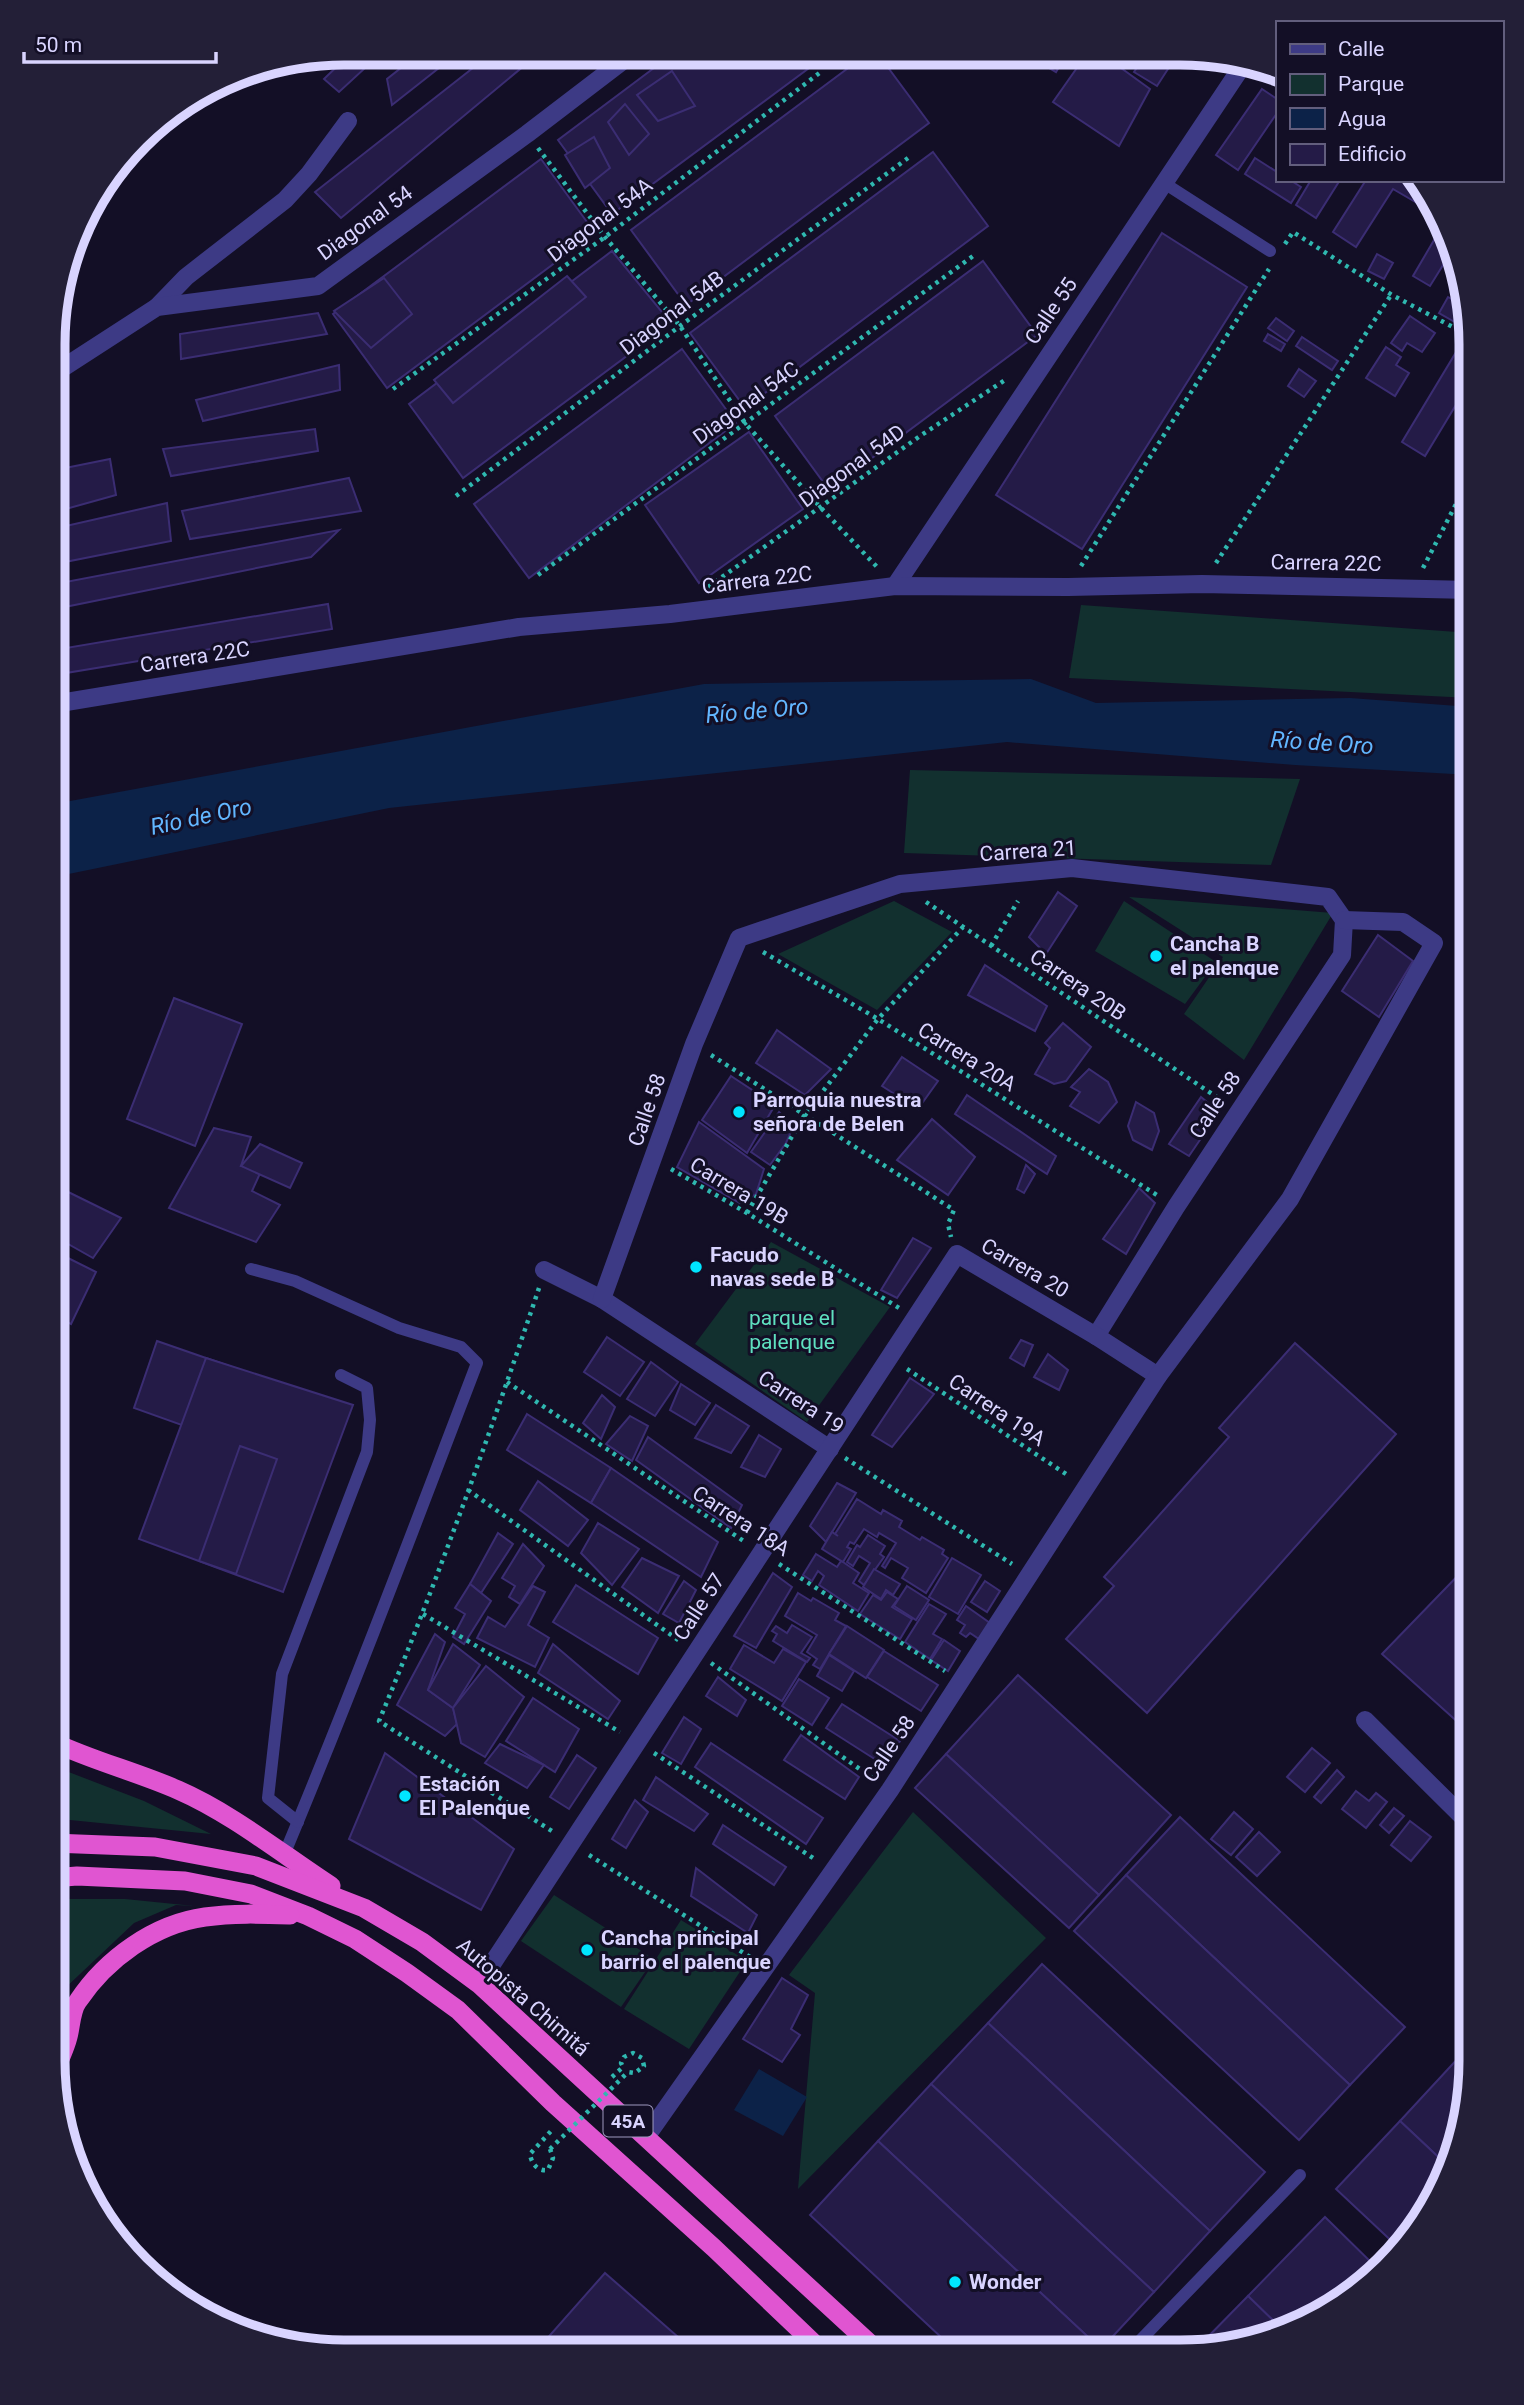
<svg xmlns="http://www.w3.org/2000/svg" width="1524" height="2405" viewBox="0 0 1524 2405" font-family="Roboto,sans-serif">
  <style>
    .green { fill: #12302f }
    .water { fill: #0c2248 }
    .building { fill: #241b47; stroke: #3b2d73; stroke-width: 2 }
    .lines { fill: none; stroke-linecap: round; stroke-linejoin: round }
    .path { stroke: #2fb8b0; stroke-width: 4.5; stroke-dasharray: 3.5 5; stroke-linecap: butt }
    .service { stroke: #3d3a85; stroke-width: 12 }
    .minor { stroke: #3d3a85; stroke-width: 18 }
    .trunk { stroke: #e055d1; stroke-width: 19 }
    .path-bridge { stroke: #2fb8b0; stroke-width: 4.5; stroke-dasharray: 3.5 5; stroke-linecap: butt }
    .poi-dot { fill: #00e5ff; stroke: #130f26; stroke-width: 2.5 }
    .labels { text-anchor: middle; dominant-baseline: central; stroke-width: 6; stroke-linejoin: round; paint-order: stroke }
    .shield { fill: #130f26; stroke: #9e99be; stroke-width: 2 }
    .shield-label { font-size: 19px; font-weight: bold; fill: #d9d4ff }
    .street-label { font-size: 21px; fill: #d9d4ff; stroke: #130f26 }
    .poi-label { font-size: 21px; font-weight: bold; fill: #d9d4ff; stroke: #130f26; text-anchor: start }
    .park-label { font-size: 21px; fill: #5fe0c0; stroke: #130f26 }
    .water-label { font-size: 23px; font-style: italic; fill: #62b6ff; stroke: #130f26 }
    .rim { fill: none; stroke: #d9d4ff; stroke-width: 9 }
  </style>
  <rect width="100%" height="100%" fill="#130f26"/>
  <g class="green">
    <path d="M1081 605 1471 633V698L1069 678Z"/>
    <path d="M910 770 1300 779 1271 865 904 853Z"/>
    <path d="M1129 897 1333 913 1244 1060 1184 1014 1223 957Z"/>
    <path d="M894 901 952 932 877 1010 778 954Z"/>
    <path d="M1124 901 1216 962 1185 1004 1095 951Z"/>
    <path d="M771 1242 890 1307 807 1422 695 1344Z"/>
    <path d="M53 1766 144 1801 211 1834 70 1820 53 1821Z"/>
    <path d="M913 1812 1046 1938 798 2189 815 1993 789 1975Z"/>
    <path d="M554 1895 654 1959 621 2007 521 1941Z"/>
    <path d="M53 1899H125L194 1906 176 1905 134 1923 62 1991 53 2018Z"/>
    <path d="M681 1920 747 1961 689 2049 624 2009Z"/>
  </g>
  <g class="water">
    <path d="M1031 679 1096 703 1350 698 1471 707V775L1295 765 1007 742 389 808 54 877V804L704 684Z"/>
    <path d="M759 2069 807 2097 783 2136 734 2110Z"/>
  </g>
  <g class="building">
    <path d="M351 53H374L377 57 339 92 324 79Z"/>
    <path d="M420 53H458L392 105 387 79Z"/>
    <path d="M492 53H526L531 60 341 218 315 192Z"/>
    <path d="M674 53 828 54 612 214 558 140Z"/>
    <path d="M867 54H878L929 123 686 305 631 230Z"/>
    <path d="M1026 54 1066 55 1056 72Z"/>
    <path d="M1086 55H1103L1150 89 1119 146 1053 102Z"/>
    <path d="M1133 55H1177L1157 86 1134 72 1142 60Z"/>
    <path d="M672 71 695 106 658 121 637 95Z"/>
    <path d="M1262 89 1277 99V113L1238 170 1216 155Z"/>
    <path d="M625 104 649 134 629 155 608 122Z"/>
    <path d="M594 137 610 168 585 188 565 155Z"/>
    <path d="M933 152 988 226 745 408 690 333Z"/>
    <path d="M1255 158 1277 172V180H1290L1301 187 1291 203 1245 174Z"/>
    <path d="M541 159 595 233 387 388 333 314Z"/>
    <path d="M1311 180H1340L1316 218 1296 205Z"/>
    <path d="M1366 180H1419L1425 191 1417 203 1393 189 1356 247 1333 232Z"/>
    <path d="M1444 223 1449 232 1453 249 1430 286 1413 276Z"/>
    <path d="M1162 233 1247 287 1082 549 996 495Z"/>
    <path d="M612 251 671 323 463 478 409 404Z"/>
    <path d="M1377 254 1393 263 1384 279 1368 271Z"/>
    <path d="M983 261 1037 335 829 490 775 416Z"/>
    <path d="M567 276 586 297 453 403 434 380Z"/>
    <path d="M384 278 412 314 371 348 334 311Z"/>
    <path d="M1448 297 1464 306 1466 314 1460 325 1439 313Z"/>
    <path d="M318 313 327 334 181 359 180 334Z"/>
    <path d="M1410 316 1435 333 1422 352 1407 343 1402 351 1391 343Z"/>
    <path d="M1276 318 1294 331 1287 341 1268 328Z"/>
    <path d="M1268 334 1285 344 1281 351 1264 341Z"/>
    <path d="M1302 337 1338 361 1332 370 1296 346Z"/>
    <path d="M1464 339 1472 344 1471 380 1425 456 1402 442Z"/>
    <path d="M1386 347 1401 357 1396 365 1409 373 1395 396 1366 378Z"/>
    <path d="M682 349 736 423 529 578 474 504Z"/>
    <path d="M339 365 340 390 203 421 196 400Z"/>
    <path d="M1299 369 1316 381 1304 397 1288 386Z"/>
    <path d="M315 429 318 451 171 476 163 449Z"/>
    <path d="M749 432 803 509 699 583 645 505Z"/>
    <path d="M110 459 116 495 55 512V470Z"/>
    <path d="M349 478 361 511 190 539 182 511Z"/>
    <path d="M167 503 171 541 60 563 57 528Z"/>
    <path d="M339 530 311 557 55 609V584Z"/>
    <path d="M328 604 332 629 54 675V650Z"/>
    <path d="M1058 892 1077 906 1046 954 1029 937Z"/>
    <path d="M1378 935 1413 961 1379 1017 1342 991Z"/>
    <path d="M985 965 1047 1006 1035 1031 968 995Z"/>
    <path d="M174 998 242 1024 195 1146 127 1119Z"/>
    <path d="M1063 1023 1091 1047 1066 1081 1054 1084 1035 1074 1050 1048 1045 1043Z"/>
    <path d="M777 1030 831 1069 805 1095 756 1063Z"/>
    <path d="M902 1057 938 1081 918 1109 882 1086Z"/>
    <path d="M1089 1069 1108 1082 1117 1102 1099 1123 1070 1106 1080 1092 1071 1087Z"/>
    <path d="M731 1076 775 1105 747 1153 702 1120Z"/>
    <path d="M967 1095 1056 1156 1047 1174 955 1114Z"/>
    <path d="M1201 1097 1219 1112 1189 1156 1169 1144Z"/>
    <path d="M1136 1102 1154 1113 1159 1131 1152 1150 1133 1140 1128 1126Z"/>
    <path d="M779 1112 793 1127 786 1143 770 1165 751 1152Z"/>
    <path d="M932 1119 975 1157 948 1195 897 1160Z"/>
    <path d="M699 1122 764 1169 756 1194 740 1203 677 1167Z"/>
    <path d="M214 1128 251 1137 241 1166 262 1169 252 1191 280 1205 256 1242 169 1208Z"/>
    <path d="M260 1144 302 1163 290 1188 241 1166Z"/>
    <path d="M1026 1165 1035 1174 1024 1193 1017 1189Z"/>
    <path d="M54 1185 121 1218 93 1258 54 1236Z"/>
    <path d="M1139 1188 1155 1203 1126 1254 1103 1239Z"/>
    <path d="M913 1238 931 1248 897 1298 881 1290Z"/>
    <path d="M54 1251 96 1272 71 1324 54 1314Z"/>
    <path d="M607 1337 644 1362 620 1396 584 1372Z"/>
    <path d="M1021 1340 1033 1345 1024 1366 1010 1358Z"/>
    <path d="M157 1341 301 1391 277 1459 134 1408Z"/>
    <path d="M1295 1343 1396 1434 1147 1713 1066 1639 1114 1586 1104 1577 1229 1437 1219 1428Z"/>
    <path d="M1048 1354 1068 1370 1059 1390 1034 1377Z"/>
    <path d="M206 1358 353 1405 283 1592 139 1539Z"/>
    <path d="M651 1362 678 1382 655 1416 627 1399Z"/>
    <path d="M910 1378 934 1394 892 1447 872 1435Z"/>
    <path d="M681 1384 710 1403 695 1425 670 1410Z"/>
    <path d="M602 1395 615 1407 601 1439 583 1423Z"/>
    <path d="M716 1405 749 1426 731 1453 695 1438Z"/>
    <path d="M527 1414 611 1468 591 1503 507 1450Z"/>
    <path d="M630 1416 648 1426 632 1461 606 1444Z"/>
    <path d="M759 1435 781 1449 765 1477 741 1467Z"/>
    <path d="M648 1437 742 1505 731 1528 636 1460Z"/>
    <path d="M240 1446 277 1459 236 1574 199 1561Z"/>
    <path d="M611 1468 718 1542 701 1577 591 1503Z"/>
    <path d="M538 1481 588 1520 568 1546 520 1510Z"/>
    <path d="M837 1483 856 1493 826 1542 810 1526Z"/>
    <path d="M857 1499 881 1514 883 1510 902 1521 899 1527 920 1540 922 1537 944 1550 942 1554 948 1558 926 1593 902 1578 908 1568 891 1558 885 1568 882 1566 896 1543 879 1533 877 1537 864 1529 854 1544 850 1542 847 1547 851 1549 843 1562 822 1549 832 1532 838 1536 835 1534Z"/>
    <path d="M598 1523 639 1549 612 1585 581 1553Z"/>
    <path d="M498 1533 513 1544 481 1593 470 1584Z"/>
    <path d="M868 1535 885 1546 880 1554 884 1557 864 1585 859 1581 870 1563 859 1556 853 1566 847 1562 857 1545 860 1547Z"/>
    <path d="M523 1544 544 1566 520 1604 509 1597 515 1586 502 1578Z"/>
    <path d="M816 1554 837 1567 841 1561 843 1562 859 1573 853 1583 869 1593 858 1611 819 1585 824 1576 818 1571 812 1581 803 1575Z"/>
    <path d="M642 1558 679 1576 658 1613 622 1587Z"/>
    <path d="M952 1558 981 1575 958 1614 929 1597Z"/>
    <path d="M1471 1562V1734L1382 1654Z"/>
    <path d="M874 1569 900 1584 893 1595 886 1590 881 1599 863 1587Z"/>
    <path d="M773 1573 792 1587 756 1648 734 1636Z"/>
    <path d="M684 1581 696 1590 679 1623 663 1614Z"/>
    <path d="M985 1581 1000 1591 987 1612 971 1602Z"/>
    <path d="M470 1584 491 1601 464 1644 453 1637 465 1614 455 1608Z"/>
    <path d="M576 1585 658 1638 638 1674 553 1622Z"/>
    <path d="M533 1586 545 1592 528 1625 549 1638 535 1667 477 1638 488 1617 505 1627Z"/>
    <path d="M907 1586 929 1600 916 1620 894 1606Z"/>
    <path d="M887 1592 898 1599 892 1607 912 1619 900 1639 860 1614 873 1595 881 1600Z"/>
    <path d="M798 1593 811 1601 813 1598 839 1613 835 1620 846 1626 820 1669 813 1665 817 1659 807 1652 817 1635 785 1616Z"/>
    <path d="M929 1604 946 1614 933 1634 942 1639 930 1659 905 1642Z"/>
    <path d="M966 1606 990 1623 979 1639 970 1633 966 1637 960 1633 965 1625 957 1620Z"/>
    <path d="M792 1625 812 1637 801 1653 810 1658 807 1662 773 1641 777 1634 772 1631 776 1626 787 1633Z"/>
    <path d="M847 1626 884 1650 866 1678 829 1654Z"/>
    <path d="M435 1634 445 1642 428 1690 453 1708 457 1724 445 1736 397 1705Z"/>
    <path d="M944 1640 960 1651 948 1671 931 1660Z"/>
    <path d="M453 1644 480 1665 453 1708 428 1690Z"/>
    <path d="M553 1644 620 1701 608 1719 538 1673Z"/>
    <path d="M744 1645 774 1663 783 1649 806 1662 782 1701 730 1669Z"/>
    <path d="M884 1651 938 1685 921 1711 867 1677Z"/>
    <path d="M829 1655 854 1671 842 1691 817 1676Z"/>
    <path d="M486 1666 524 1697 485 1757 461 1743 453 1708Z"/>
    <path d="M1018 1675 1171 1815 1099 1895 946 1754Z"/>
    <path d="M718 1677 746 1700 737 1716 706 1696Z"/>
    <path d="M799 1679 829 1698 812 1725 782 1706Z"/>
    <path d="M533 1698 579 1729 555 1772 506 1741Z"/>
    <path d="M842 1704 900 1741 884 1765 826 1728Z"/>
    <path d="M684 1717 701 1729 681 1764 662 1753Z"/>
    <path d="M801 1735 859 1777 845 1799 784 1760Z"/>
    <path d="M711 1743 823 1818 806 1844 695 1767Z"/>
    <path d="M500 1744 544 1765 527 1788 485 1763Z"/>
    <path d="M1312 1748 1330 1763 1305 1792 1287 1777Z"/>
    <path d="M385 1753 514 1849 481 1910 349 1839Z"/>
    <path d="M946 1754 1099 1895 1069 1928 915 1788Z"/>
    <path d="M577 1755 596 1768 569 1809 550 1797Z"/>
    <path d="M1337 1770 1344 1777 1321 1803 1314 1797Z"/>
    <path d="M656 1777 708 1814 694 1831 643 1800Z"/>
    <path d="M1356 1791 1369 1801 1376 1793 1387 1802 1366 1828 1342 1809Z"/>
    <path d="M635 1800 648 1812 626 1848 612 1839Z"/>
    <path d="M1394 1808 1404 1816 1389 1833 1380 1825Z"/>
    <path d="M1234 1812 1253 1829 1231 1855 1211 1839Z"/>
    <path d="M1180 1817 1405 2027 1350 2085 1126 1875Z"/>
    <path d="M1410 1821 1431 1837 1411 1861 1391 1845Z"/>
    <path d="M723 1825 786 1867 774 1885 713 1844Z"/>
    <path d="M1259 1832 1280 1852 1257 1876 1236 1857Z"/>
    <path d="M696 1868 757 1915 748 1933 691 1896Z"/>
    <path d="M1126 1875 1350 2085 1299 2140 1074 1931Z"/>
    <path d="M1042 1964 1265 2172 1210 2231 988 2023Z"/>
    <path d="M782 1978 808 1995 791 2029 800 2035 782 2062 743 2039Z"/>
    <path d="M988 2023 1210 2231 1154 2292 931 2084Z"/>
    <path d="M1462 2054 1471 2063V2081L1456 2155 1450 2168 1400 2121Z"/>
    <path d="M931 2084 1154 2292 1101 2349 878 2141Z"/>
    <path d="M1400 2121 1450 2168 1422 2223 1399 2248 1336 2189Z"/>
    <path d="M878 2141 1101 2349 1098 2352H957L810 2215Z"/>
    <path d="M1325 2217 1379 2270 1358 2292 1292 2330 1285 2332 1248 2296Z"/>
    <path d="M605 2273 694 2351H536Z"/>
    <path d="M1248 2296 1285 2332 1196 2349Z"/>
  </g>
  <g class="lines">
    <g class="path">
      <path d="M538 148 605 237 680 326 745 423 821 508 878 568"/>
      <path d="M1285 244 1293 232 1392 295 1470 336"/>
      <path d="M393 389 605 237 822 71"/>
      <path d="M456 496 680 326 908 158"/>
      <path d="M1216 563 1391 295"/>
      <path d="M1081 566 1269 269"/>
      <path d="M1423 568 1471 475"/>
      <path d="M538 575 973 256"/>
      <path d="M708 587 920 436 1005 380"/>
      <path d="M926 902 1221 1100"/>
      <path d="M991 946 1018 901"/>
      <path d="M763 952 878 1019 1160 1197"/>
      <path d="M711 1055 954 1210 948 1224 951 1237"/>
      <path d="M671 1169 747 1213 899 1308"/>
      <path d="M747 1213 804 1116 878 1019 963 927"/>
      <path d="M539 1288C490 1434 438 1579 379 1721L555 1833"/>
      <path d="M907 1369 1069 1476"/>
      <path d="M507 1382 745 1542"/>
      <path d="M845 1458 1012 1564"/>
      <path d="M468 1490 681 1642"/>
      <path d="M779 1564 945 1671"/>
      <path d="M423 1614 620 1732"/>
      <path d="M711 1663 875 1780"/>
      <path d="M654 1753 816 1860"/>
      <path d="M589 1855 750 1957"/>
      <path d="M612 2077 623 2067 621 2063 624 2057 633 2053 642 2058 644 2066 635 2073 628 2072"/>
      <path d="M550 2149 553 2158 548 2170C538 2172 531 2163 530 2154L552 2130"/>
    </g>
    <g class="service">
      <path d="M1164 183 1270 251"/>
      <path d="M251 1269 295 1281 399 1328 461 1347 477 1363C414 1528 352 1692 284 1855"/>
      <path d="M53 1424 57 1404 53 1389"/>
      <path d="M298 1822 268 1798 282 1674 367 1452 370 1420 367 1388 341 1375"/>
      <path d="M1129 2352 1300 2175"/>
    </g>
    <g class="minor">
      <path d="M157 307 186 277 285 200 309 174 348 121"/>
      <path d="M55 373 157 307 318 286 527 134 633 53"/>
      <path d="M895 586 1245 62"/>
      <path d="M54 704 519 627 670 614 895 586 1068 587 1202 584 1471 590"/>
      <path d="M544 1270 602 1299 830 1449"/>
      <path d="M602 1299 694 1044 739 938 900 884 1072 868 1328 897 1344 920 1342 955 1176 1207 1096 1336"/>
      <path d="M1365 1720 1471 1825"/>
      <path d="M479 1984 957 1254 1096 1336 1158 1376"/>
      <path d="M646 2137 890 1790 1158 1376 1290 1199 1434 943 1403 922 1344 920"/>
    </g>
    <g class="trunk">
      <path d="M53 1742C93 1761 137 1772 178 1790 231 1813 282 1854 331 1886"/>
      <path d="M53 1843 155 1847 256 1866 364 1908 422 1942 479 1984 879 2352"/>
      <path d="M53 1878 77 1876 185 1881 251 1894 308 1916 355 1939 407 1973 458 2010 553 2103 714 2248 822 2351"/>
      <path d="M55 2072C59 2060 65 2049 68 2037 71 2026 71 2010 78 2001 106 1959 154 1924 205 1917 233 1913 261 1914 290 1915"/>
    </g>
    <path class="path-bridge" d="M550 2149 628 2072"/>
  </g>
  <g class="poi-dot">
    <circle cx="1156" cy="956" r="7"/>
    <circle cx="739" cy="1112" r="7"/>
    <circle cx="696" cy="1267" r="7"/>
    <circle cx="405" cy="1796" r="7"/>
    <circle cx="587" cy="1950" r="7"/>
    <circle cx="955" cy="2282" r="7"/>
  </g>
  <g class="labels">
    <rect class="shield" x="603.5" y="2105.5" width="49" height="31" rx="5"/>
    <g class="shield-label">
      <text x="628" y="2121">45A</text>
    </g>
    <g class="street-label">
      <text transform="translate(600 220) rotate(-37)">Diagonal 54A</text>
      <text transform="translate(365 223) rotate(-36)">Diagonal 54</text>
      <text transform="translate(1051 311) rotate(-56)">Calle 55</text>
      <text transform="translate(672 313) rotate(-37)">Diagonal 54B</text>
      <text transform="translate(746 403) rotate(-36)">Diagonal 54C</text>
      <text transform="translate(852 466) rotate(-36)">Diagonal 54D</text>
      <text transform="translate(1326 563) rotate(1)">Carrera 22C</text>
      <text transform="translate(757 580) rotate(-7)">Carrera 22C</text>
      <text transform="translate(195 657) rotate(-9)">Carrera 22C</text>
      <text transform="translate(1028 851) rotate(-4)">Carrera 21</text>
      <text transform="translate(1078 985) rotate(34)">Carrera 20B</text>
      <text transform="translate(967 1057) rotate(32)">Carrera 20A</text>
      <text transform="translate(1215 1105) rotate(-57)">Calle 58</text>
      <text transform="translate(647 1110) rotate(-71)">Calle 58</text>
      <text transform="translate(739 1191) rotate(31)">Carrera 19B</text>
      <text transform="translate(1025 1268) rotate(30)">Carrera 20</text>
      <text transform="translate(801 1402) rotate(33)">Carrera 19</text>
      <text transform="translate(997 1410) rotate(34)">Carrera 19A</text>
      <text transform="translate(741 1521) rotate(33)">Carrera 18A</text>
      <text transform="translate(699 1607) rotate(-57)">Calle 57</text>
      <text transform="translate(889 1749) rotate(-56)">Calle 58</text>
      <text transform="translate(523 1997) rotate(41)">Autopista Chimitá</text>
    </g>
    <g class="poi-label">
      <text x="1170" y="944">Cancha B<tspan x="1170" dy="24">el palenque</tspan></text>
      <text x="753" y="1100">Parroquia nuestra<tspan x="753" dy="24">señora de Belen</tspan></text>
      <text x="710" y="1255">Facudo<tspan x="710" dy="24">navas sede B</tspan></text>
      <text x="419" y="1784">Estación<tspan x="419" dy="24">El Palenque</tspan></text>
      <text x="601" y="1938">Cancha principal<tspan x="601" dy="24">barrio el palenque</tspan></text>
      <text x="969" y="2282">Wonder</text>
    </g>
    <g class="park-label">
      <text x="792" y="1318">parque el<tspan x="792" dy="24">palenque</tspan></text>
    </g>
    <g class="water-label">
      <text transform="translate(757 711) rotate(-5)">Río de Oro</text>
      <text transform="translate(1322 743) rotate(4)">Río de Oro</text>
      <text transform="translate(201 817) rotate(-12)">Río de Oro</text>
    </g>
  </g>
  <path d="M0 0H1524V2405H0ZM344 65H1180A279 279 0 0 1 1459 344V2061A279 279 0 0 1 1180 2340H344A279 279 0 0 1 65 2061V344A279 279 0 0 1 344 65Z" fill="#231f37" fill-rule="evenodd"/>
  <path class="rim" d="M344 65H1180A279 279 0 0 1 1459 344V2061A279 279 0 0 1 1180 2340H344A279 279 0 0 1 65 2061V344A279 279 0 0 1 344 65Z"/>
  <rect x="1276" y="21" width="228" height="161" fill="#130f26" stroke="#625e7d" stroke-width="2"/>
  <rect x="1290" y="44" width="35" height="10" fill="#3d3a85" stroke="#625e7d" stroke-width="2"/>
  <text x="1338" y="56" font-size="21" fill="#d9d4ff">Calle</text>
  <rect x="1290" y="74" width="35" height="21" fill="#12302f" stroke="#625e7d" stroke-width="2"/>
  <text x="1338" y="91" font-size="21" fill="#d9d4ff">Parque</text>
  <rect x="1290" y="108" width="35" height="21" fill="#0c2248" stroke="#625e7d" stroke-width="2"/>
  <text x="1338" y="126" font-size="21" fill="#d9d4ff">Agua</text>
  <rect x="1290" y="144" width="35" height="21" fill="#241b47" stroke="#625e7d" stroke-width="2"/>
  <text x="1338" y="161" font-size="21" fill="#d9d4ff">Edificio</text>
  <path d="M24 52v10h192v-10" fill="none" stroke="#d9d4ff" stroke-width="3.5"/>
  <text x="35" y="52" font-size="21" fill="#d9d4ff" stroke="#130f26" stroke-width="5" paint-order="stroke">50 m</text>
</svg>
